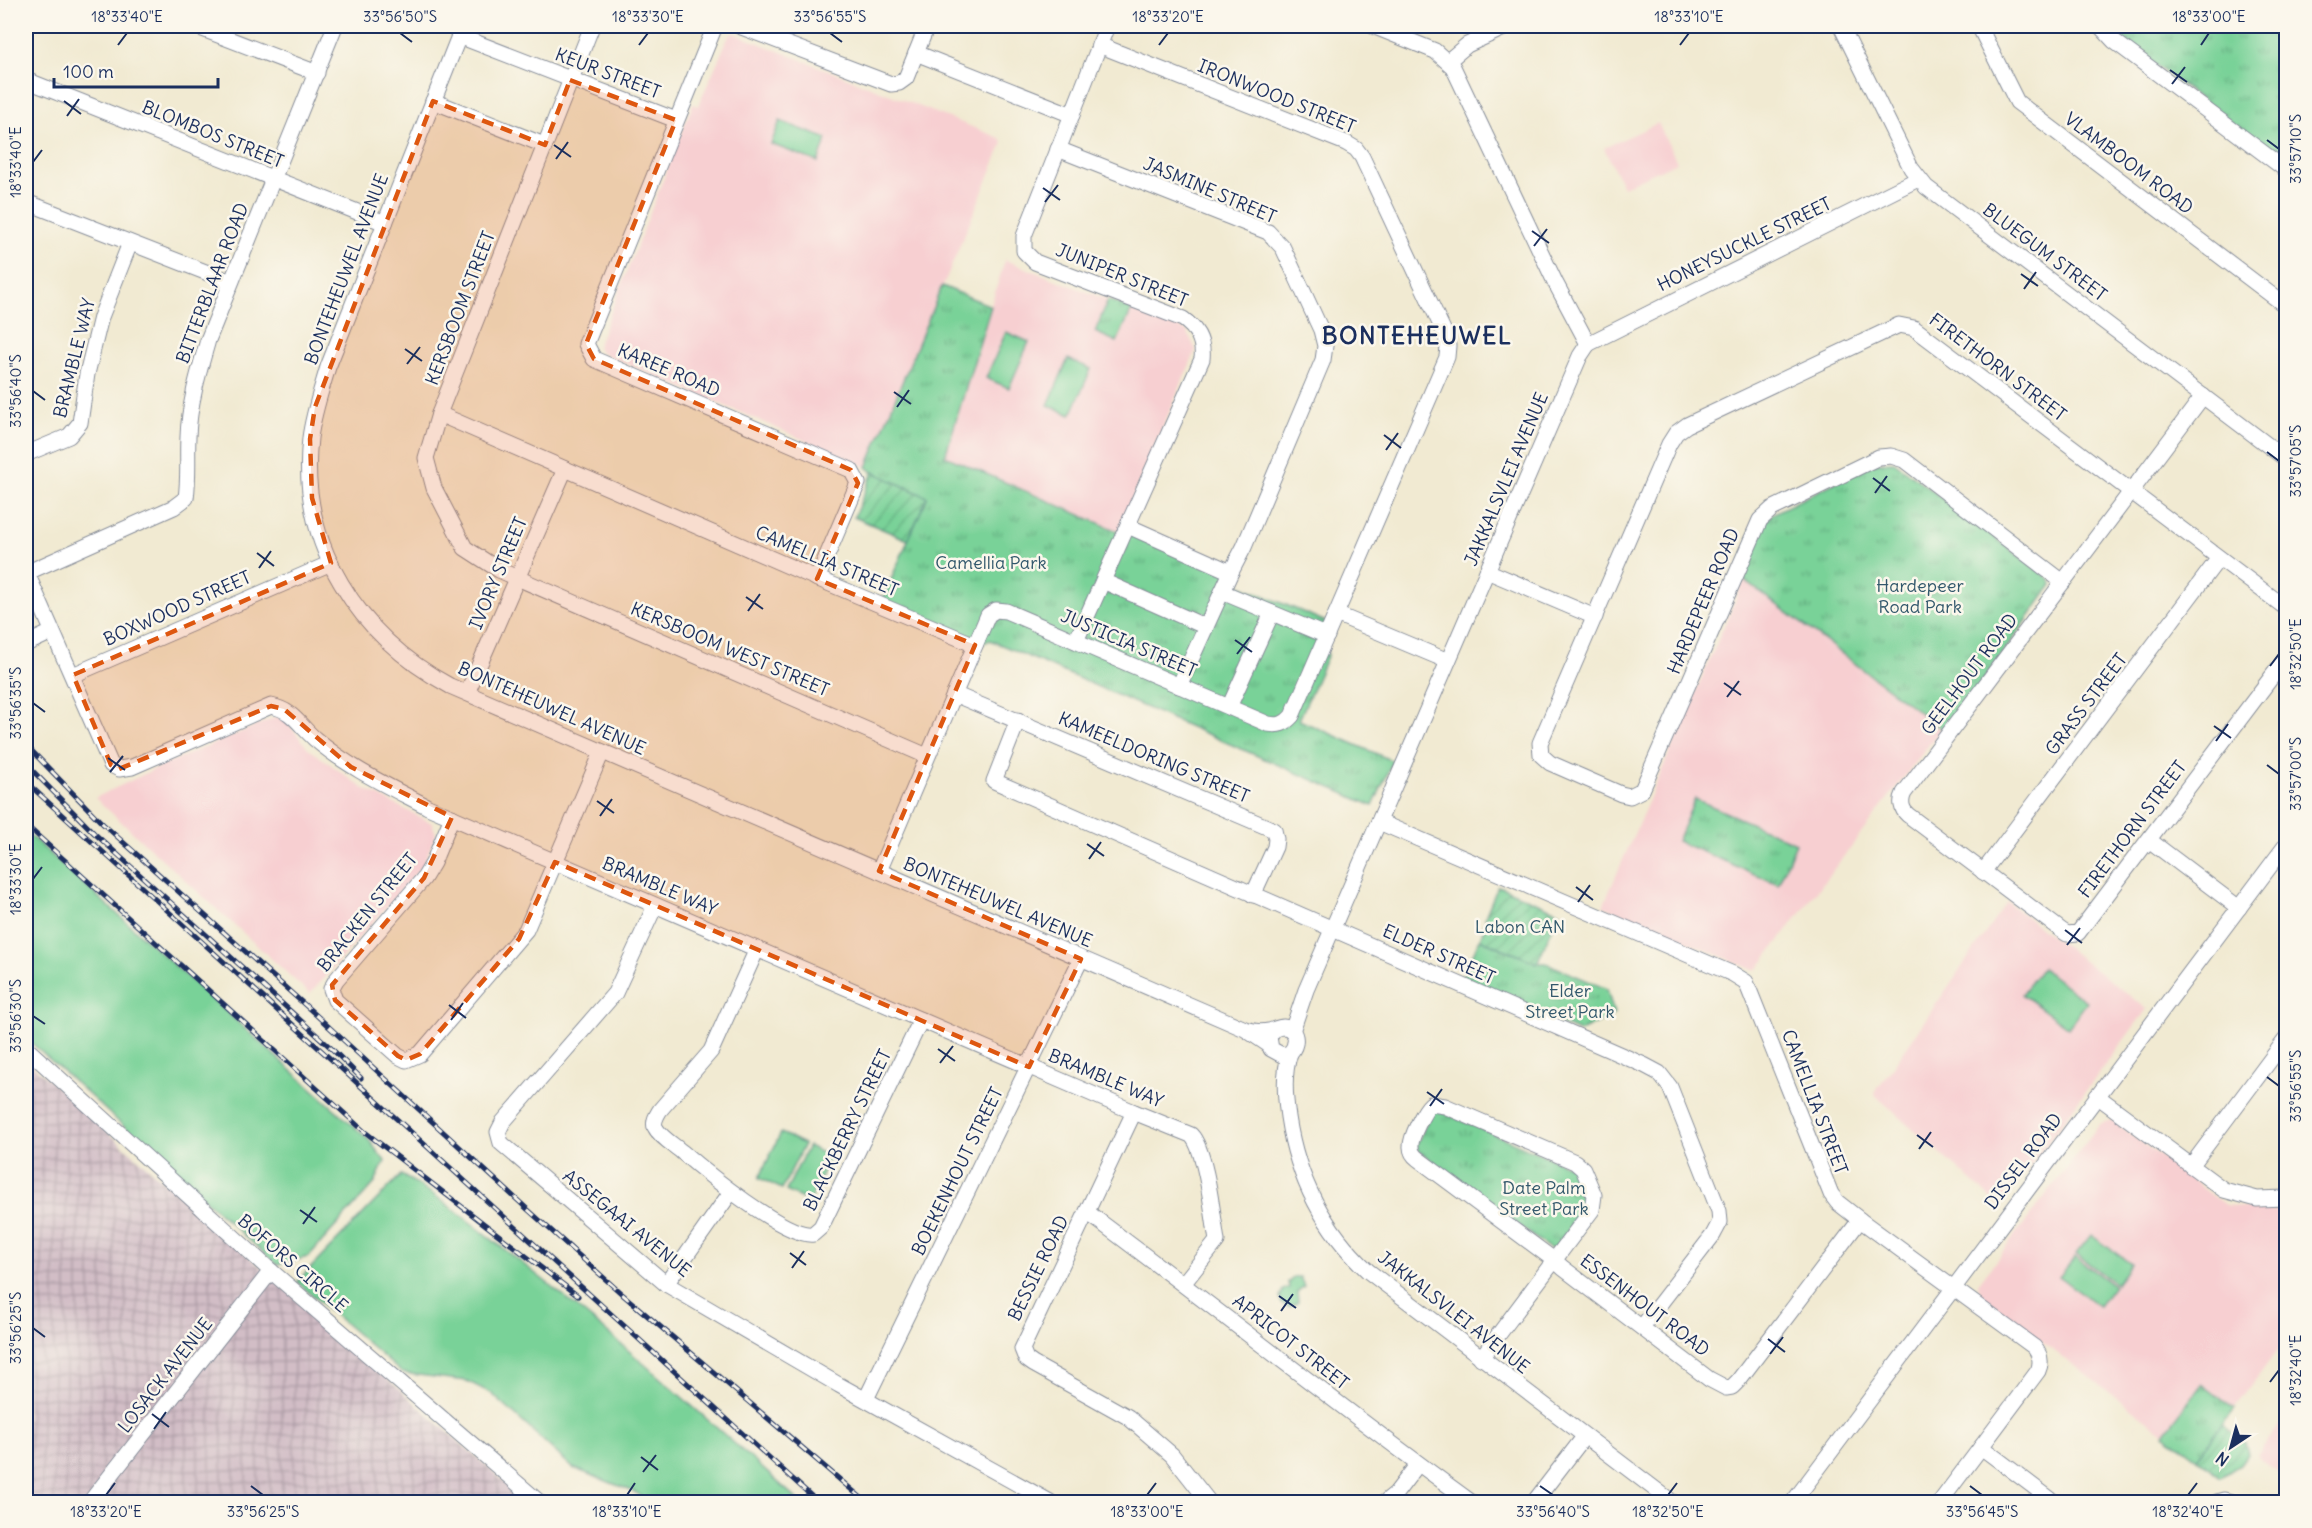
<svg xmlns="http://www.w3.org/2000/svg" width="2312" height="1528" viewBox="0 0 2312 1528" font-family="Delius,sans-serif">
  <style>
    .built { fill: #f7cfd1 }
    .industrial { fill: url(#industrial-grid) }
    .grass { fill: #79d298; stroke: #4a807b; stroke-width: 1.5 }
    .park { fill: url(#park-tufts); stroke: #4a807b; stroke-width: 1.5 }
    .garden { fill: url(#garden-furrows); stroke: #4a807b; stroke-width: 1.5 }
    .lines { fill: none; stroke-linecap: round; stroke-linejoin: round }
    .minor-casing { stroke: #868c98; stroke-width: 17 }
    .minor { stroke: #fff; stroke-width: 15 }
    .rail-casing { stroke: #1b2f5e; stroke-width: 5 }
    .rail { stroke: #fbf7ec; stroke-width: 3; stroke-dasharray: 9; stroke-linecap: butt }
    .marked { fill: #de5710; fill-opacity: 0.2; stroke: #de5710; stroke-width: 4.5; stroke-dasharray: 12 8; stroke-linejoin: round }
    .ticks { fill: none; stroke: #1b2f5e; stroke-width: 2 }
    .labels { text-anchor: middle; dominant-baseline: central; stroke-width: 5; stroke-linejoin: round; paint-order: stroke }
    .street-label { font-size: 18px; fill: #1b2f5e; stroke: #fbf7ec }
    .park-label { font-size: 18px; fill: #32586c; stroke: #fbf7ec }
    .district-label { font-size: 24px; font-weight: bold; letter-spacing: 1.5px; fill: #1b2f5e; stroke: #fbf7ec }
    .neatline { fill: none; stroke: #1b2f5e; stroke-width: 2 }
    .ticks-label { font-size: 15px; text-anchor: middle; fill: #1b2f5e }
  </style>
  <defs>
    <pattern id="industrial-grid" width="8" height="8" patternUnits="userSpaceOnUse" patternTransform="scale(1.5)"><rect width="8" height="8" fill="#d2bdc6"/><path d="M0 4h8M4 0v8" fill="none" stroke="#aa9aa4"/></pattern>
    <pattern id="park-tufts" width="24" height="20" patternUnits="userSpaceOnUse" patternTransform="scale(1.5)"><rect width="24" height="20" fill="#79d298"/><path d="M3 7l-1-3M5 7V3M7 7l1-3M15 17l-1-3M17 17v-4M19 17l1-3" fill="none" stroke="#62ab7f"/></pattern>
    <pattern id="garden-furrows" width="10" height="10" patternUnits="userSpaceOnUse" patternTransform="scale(1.5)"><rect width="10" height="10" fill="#79d298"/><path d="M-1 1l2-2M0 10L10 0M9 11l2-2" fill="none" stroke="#62ab7f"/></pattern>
  </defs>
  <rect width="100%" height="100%" fill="#fbf7ec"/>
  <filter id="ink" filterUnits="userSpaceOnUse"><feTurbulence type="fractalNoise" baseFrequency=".0167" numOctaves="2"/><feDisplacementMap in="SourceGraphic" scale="12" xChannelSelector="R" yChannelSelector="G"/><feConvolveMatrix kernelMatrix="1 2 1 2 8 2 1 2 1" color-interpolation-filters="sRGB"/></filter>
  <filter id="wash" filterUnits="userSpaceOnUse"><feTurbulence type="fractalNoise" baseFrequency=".008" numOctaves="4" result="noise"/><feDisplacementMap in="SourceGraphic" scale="24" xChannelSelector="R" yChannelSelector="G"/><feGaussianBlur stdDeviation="1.35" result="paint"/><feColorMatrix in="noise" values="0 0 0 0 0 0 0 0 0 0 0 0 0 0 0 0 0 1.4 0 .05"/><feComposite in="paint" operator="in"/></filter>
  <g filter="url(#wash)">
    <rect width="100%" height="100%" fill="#f1ead2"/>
    <g class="built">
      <path d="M733 33 1000 138 1003 143 867 467 600 352 597 347 693 104 698 106 728 38Z"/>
      <path d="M1658 123 1677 162 1623 187 1604 148Z"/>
      <path d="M1005 260 1187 331 1196 350 1118 531 944 456Z"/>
      <path d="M1744 580 1941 729 1756 971 1603 906Z"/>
      <path d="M281 715 309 749 363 788 432 823 436 834 423 865 310 994 95 798 161 766Z"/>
      <path d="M2007 902 2147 1009 2000 1206 1874 1094Z"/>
      <path d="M2112 1120 2225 1205 2286 1212V1339L2197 1458 1981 1296 1978 1284 2100 1124Z"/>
      <path d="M2286 1416V1478L2257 1456Z"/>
    </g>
    <path class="industrial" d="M26 1060 527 1502H26Z"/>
    <g class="grass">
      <path d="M780 121 827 139 818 162 771 144Z"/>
      <path d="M1006 332 1029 342 1009 388 986 378Z"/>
      <path d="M1068 359 1091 369 1071 415 1048 405Z"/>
      <path d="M26 832 368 1139 385 1161 374 1184 308 1257 277 1265 26 1038Z"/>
      <path d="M2042 968 2087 1002 2068 1028 2022 994Z"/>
      <path d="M781 1133 804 1144 782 1189 759 1178Z"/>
      <path d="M808 1146 831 1157 809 1202 786 1191Z"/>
      <path d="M401 1175C441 1196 476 1228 512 1255 612 1333 706 1418 800 1502H645L637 1493 573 1468 491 1393 467 1381 402 1373 297 1282Z"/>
      <path d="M2091 1235 2131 1264 2116 1284 2076 1254Z"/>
      <path d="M2075 1257 2114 1286 2099 1306 2059 1277Z"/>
    </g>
    <g class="park">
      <path d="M2104 26H2286V164Z"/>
      <path d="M942 286 991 306 945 456 1117 531 1132 528 1231 570 1237 584 1333 625 1322 652 1328 654 1299 720 1393 761 1373 806 990 640 974 647 882 600 927 497 873 472 867 467Z"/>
      <path d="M1108 300 1132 309 1117 342 1095 332Z"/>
      <path d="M1894 462 2051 580 2052 585 1946 732 1740 577 1761 526 1772 514 1874 463Z"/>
      <path d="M1695 799 1796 843 1778 884 1677 841Z"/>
      <path d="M1480 939 1537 963H1546L1607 989 1614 1014 1579 1032 1465 982 1462 977Z"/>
      <path d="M1437 1110 1576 1169 1588 1194V1203L1556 1247 1550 1249 1418 1150 1417 1144 1431 1113Z"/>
      <path d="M1293 1277H1300L1304 1286 1297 1292 1298 1302 1289 1307 1282 1304 1280 1297 1283 1290 1289 1288 1288 1282Z"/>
      <path d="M2202 1384 2234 1409 2197 1458 2164 1434Z"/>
    </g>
    <g class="garden">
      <path d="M873 472 927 497 908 540 854 517Z"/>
      <path d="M1498 886 1559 912 1537 963 1480 939 1487 919 1485 917Z"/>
      <path d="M2222 1425 2245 1442 2248 1454 2241 1464 2221 1477 2197 1458Z"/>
    </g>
  </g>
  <g filter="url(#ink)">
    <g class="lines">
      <defs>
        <g id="minor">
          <path d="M195 26 317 73"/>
          <path d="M463 26 328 367C321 391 313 414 310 438 298 545 359 637 450 686L1245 1029 1269 1045"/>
          <path d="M592 26 439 414 426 458 434 488 465 548 499 570 927 756"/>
          <path d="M715 26 586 344 594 359 851 470 858 483 817 579"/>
          <path d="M739 26 891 84 899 83 906 78 927 26"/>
          <path d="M1373 26 1435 51 1453 67 1555 282 1588 344"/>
          <path d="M1841 26 1911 168 1926 187 2286 459"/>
          <path d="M1979 26 2017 102 2286 306"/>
          <path d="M2100 26 2114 41 2286 170"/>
          <path d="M459 36 676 120"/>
          <path d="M1099 45 1346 143 1356 149 1362 157 1445 334 1448 346 1447 357 1336 614 1448 661"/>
          <path d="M916 53 1072 115"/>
          <path d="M1448 61 1467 45 1508 26"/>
          <path d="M26 80 385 223"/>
          <path d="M433 101 544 145"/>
          <path d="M1058 149 1268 232 1283 248 1321 330 1325 346 1323 360 1244 547 1231 572 1179 686"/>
          <path d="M26 202 231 282"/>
          <path d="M1588 344 1918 179"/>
          <path d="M2203 396 1904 793C1900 801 1901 809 1908 815L2061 930 2067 934 2078 933 2286 658"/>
          <path d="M439 414 802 572 975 645"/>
          <path d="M26 454 69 436 80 423 87 374 101 317 130 243"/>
          <path d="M1128 526 1231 572"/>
          <path d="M26 571 111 765 119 769 132 767 271 706C293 710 299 725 315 739 349 768 388 786 428 807L1134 1112 1191 1135C1206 1150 1213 1217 1217 1241L1183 1284"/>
          <path d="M1487 571 1595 617"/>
          <path d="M26 573 174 507 186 498C189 477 187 457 188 437 189 404 199 371 208 340L335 26"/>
          <path d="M1103 581 1206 627"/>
          <path d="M2063 582 1904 460 1891 456 1879 457 1772 509 1760 520 1642 790 1630 796 1621 794 1550 763 1541 755 1540 743 1669 444 1676 433 1687 425 1899 325 1914 328 2286 608"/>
          <path d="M1222 592 1327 636"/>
          <path d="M1076 641 1202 359C1204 341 1197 329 1183 319L1035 262 1024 251V236L1107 26"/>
          <path d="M26 644 52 632"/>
          <path d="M73 675 331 563"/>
          <path d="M467 693 565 469"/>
          <path d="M954 694 1274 830 1276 839 1275 847 1253 895"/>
          <path d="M1229 707 1272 613"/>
          <path d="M1018 720 994 781 1644 1065 1659 1073 1670 1087 1719 1211 1720 1222 1713 1235 1642 1327"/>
          <path d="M452 817 433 863 424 878 336 980 331 989 335 1000 398 1056 406 1060 420 1054 526 930 602 752"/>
          <path d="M1379 822 1733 974 1746 982 1831 1194 1837 1202 1860 1220 2034 1347C2040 1354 2042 1362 2038 1371L1940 1502"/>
          <path d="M2149 840 2239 908"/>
          <path d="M879 871 988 615 996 610 1006 611 1268 724C1279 726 1285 724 1292 716L1336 614"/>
          <path d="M1983 872 2219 558"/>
          <path d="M655 906 615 993 503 1122 498 1132 501 1143 666 1284 839 1385 1050 1502"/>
          <path d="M757 949 711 1051 660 1110C657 1115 653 1121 655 1127 660 1137 674 1145 682 1152 704 1171 786 1238 813 1234L821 1227 921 1020"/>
          <path d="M1249 1030C1256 1032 1263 1032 1269 1031 1274 1030 1278 1027 1283 1027 1298 1028 1298 1044 1290 1053L1282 1055 1271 1049 1269 1037 1273 1031"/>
          <path d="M1292 1031 1306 990 1580 356 1588 344"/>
          <path d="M26 1048 271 1271 539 1502"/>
          <path d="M1290 1053C1283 1074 1285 1096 1288 1117 1297 1177 1323 1229 1368 1271L1672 1502"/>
          <path d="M2097 1096 2224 1190 2257 1199 2286 1198"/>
          <path d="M1134 1112 1022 1349 1026 1359 1033 1364 1128 1417 1172 1455 1209 1502"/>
          <path d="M2191 1166 2286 1039"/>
          <path d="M1087 1212C1216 1308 1341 1408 1471 1502"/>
          <path d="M666 1284 731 1192"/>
          <path d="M1481 1358 1592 1210 1594 1195 1583 1169 1575 1162 1445 1106 1431 1104C1424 1110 1410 1138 1411 1147 1411 1152 1414 1156 1418 1159L1554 1260 1563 1268 1709 1379 1726 1388 1732 1387 1738 1381 1860 1220"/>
          <path d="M866 1399 1081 959"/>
          <path d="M1981 1447 2054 1502"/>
          <path d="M90 1502 271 1271"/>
          <path d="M1385 1502 1396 1493 1418 1464"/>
          <path d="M1534 1502 1584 1437"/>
          <path d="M1793 1502 2286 845"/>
          <path d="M2217 1502 2224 1500 2232 1502"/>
        </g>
      </defs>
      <use href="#minor" class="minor-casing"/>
      <use href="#minor" class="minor"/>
      <defs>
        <g id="rail">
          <path d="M26 745 103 824 315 1014 525 1207 622 1294 866 1502"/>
          <path d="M26 764 94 833 330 1047 361 1078"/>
          <path d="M26 782 818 1502"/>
          <path d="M26 825 365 1132 578 1296"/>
        </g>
      </defs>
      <use href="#rail" class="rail-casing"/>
      <use href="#rail" class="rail"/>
    </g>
  </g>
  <path class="marked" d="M570 80 676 120 586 344 594 359 851 470 858 483 817 579 975 645 879 871 1081 959 1029 1067 555 862 519 939 420 1054 406 1060 398 1056 335 1000 332 985 424 878 452 817 351 767 284 709 271 706 119 769 111 765 73 675 331 563 312 498 310 439 315 407 433 101 545 145Z"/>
  <path class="ticks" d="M400 33 412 42M830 33 842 42M118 45 127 33M639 45 648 33M1159 45 1168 33M1680 45 1689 33M2201 45 2209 33M2170 70 2187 82M2172 84 2185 67M64 101 81 114M67 116 79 99M2267 140 2279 149M554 145 571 157M556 159 568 142M33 162 42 150M1043 188 1060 200M1045 202 1058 185M1532 231 1549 243M1534 246 1547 229M2021 274 2038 286M2024 289 2036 272M405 349 422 361M407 364 420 347M33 391 45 400M894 392 911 404M897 407 909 390M1384 435 1401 448M1386 450 1398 433M2267 452 2279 461M1873 478 1890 491M1875 493 1887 476M257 553 274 566M259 568 271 551M746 597 763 609M748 611 760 594M1235 640 1252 652M1237 654 1250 637M2270 666 2279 654M1724 683 1741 695M1727 697 1739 681M33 703 45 712M2214 726 2231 738M2216 741 2228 724M108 758 125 770M2267 765 2279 774M110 772 123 756M597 801 614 813M600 816 612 799M1087 844 1104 856M1089 859 1101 842M33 879 42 867M1576 887 1593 900M1578 902 1590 885M2065 930 2082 943M2067 945 2080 928M449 1005 466 1018M33 1016 45 1024M451 1020 463 1003M938 1049 955 1061M940 1063 953 1046M2267 1077 2279 1086M1427 1092 1444 1104M1430 1106 1442 1089M1917 1135 1933 1147M1919 1149 1931 1132M300 1210 317 1222M303 1224 315 1207M790 1253 806 1265M792 1268 804 1251M1279 1296 1296 1308M1281 1311 1293 1294M33 1328 45 1337M1768 1339 1785 1352M1770 1354 1783 1337M2270 1382 2279 1370M152 1414 169 1427M154 1429 166 1412M641 1457 658 1470M643 1472 656 1455M251 1486 263 1495M1540 1486 1553 1495M1970 1486 1982 1495M106 1495 115 1483M627 1495 635 1483M1147 1495 1156 1483M1668 1495 1677 1483M2188 1495 2197 1483"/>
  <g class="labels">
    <g class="street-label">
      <text transform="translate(608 73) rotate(21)">KEUR STREET</text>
      <text transform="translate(1277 96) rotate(22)">IRONWOOD STREET</text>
      <text transform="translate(213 134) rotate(22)">BLOMBOS STREET</text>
      <text transform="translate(2129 163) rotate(37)">VLAMBOOM ROAD</text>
      <text transform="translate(1210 190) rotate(23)">JASMINE STREET</text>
      <text transform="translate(1744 244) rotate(-26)">HONEYSUCKLE STREET</text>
      <text transform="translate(2045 252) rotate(37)">BLUEGUM STREET</text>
      <text transform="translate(346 269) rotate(-69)">BONTEHEUWEL AVENUE</text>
      <text transform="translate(1122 275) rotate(22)">JUNIPER STREET</text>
      <text transform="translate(212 283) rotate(-69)">BITTERBLAAR ROAD</text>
      <text transform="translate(460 308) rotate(-69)">KERSBOOM STREET</text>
      <text transform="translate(74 358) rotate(-76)">BRAMBLE WAY</text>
      <text transform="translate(1998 367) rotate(37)">FIRETHORN STREET</text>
      <text transform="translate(669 370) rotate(23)">KAREE ROAD</text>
      <text transform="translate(1506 479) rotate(-67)">JAKKALSVLEI AVENUE</text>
      <text transform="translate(827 561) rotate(23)">CAMELLIA STREET</text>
      <text transform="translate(498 573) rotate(-67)">IVORY STREET</text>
      <text transform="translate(1703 601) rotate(-67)">HARDEPEER ROAD</text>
      <text transform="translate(177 608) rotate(-24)">BOXWOOD STREET</text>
      <text transform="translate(1129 643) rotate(23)">JUSTICIA STREET</text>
      <text transform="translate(730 649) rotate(23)">KERSBOOM WEST STREET</text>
      <text transform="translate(1969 674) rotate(-53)">GEELHOUT ROAD</text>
      <text transform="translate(2086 704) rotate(-53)">GRASS STREET</text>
      <text transform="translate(552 708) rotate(24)">BONTEHEUWEL AVENUE</text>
      <text transform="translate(1154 757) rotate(23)">KAMEELDORING STREET</text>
      <text transform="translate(2132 829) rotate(-53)">FIRETHORN STREET</text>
      <text transform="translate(660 886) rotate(23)">BRAMBLE WAY</text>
      <text transform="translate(998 902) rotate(23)">BONTEHEUWEL AVENUE</text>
      <text transform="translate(367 912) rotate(-51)">BRACKEN STREET</text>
      <text transform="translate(1439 954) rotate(24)">ELDER STREET</text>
      <text transform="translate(1106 1078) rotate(23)">BRAMBLE WAY</text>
      <text transform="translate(1815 1102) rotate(69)">CAMELLIA STREET</text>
      <text transform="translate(847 1130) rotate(-64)">BLACKBERRY STREET</text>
      <text transform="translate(2023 1161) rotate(-53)">DISSEL ROAD</text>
      <text transform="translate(957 1171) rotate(-64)">BOEKENHOUT STREET</text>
      <text transform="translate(627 1223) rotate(39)">ASSEGAAI AVENUE</text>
      <text transform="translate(293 1263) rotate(41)">BOFORS CIRCLE</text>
      <text transform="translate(1038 1268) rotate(-64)">BESSIE ROAD</text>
      <text transform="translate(1645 1305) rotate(37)">ESSENHOUT ROAD</text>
      <text transform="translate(1454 1312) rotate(38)">JAKKALSVLEI AVENUE</text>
      <text transform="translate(1291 1342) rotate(38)">APRICOT STREET</text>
      <text transform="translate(165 1375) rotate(-52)">LOSACK AVENUE</text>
    </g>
    <g class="park-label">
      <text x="991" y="562">Camellia Park</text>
      <text x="1920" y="585">Hardepeer<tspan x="1920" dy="21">Road Park</tspan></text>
      <text x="1520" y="926">Labon CAN</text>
      <text x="1570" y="990">Elder<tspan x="1570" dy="21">Street Park</tspan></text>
      <text x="1544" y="1187">Date Palm<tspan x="1544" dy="21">Street Park</tspan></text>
    </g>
    <g class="district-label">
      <text x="1417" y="335">BONTEHEUWEL</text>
    </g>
  </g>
  <rect width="2312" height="1528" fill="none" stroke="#fbf7ec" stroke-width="66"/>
  <g transform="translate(2231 1447) rotate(216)" stroke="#fbf7ec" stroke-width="4.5" paint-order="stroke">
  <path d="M0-4.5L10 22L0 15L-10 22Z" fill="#1b2f5e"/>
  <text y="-9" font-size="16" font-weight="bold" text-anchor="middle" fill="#1b2f5e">N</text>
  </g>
  <path d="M54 78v9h164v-9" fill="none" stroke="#1b2f5e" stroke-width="3"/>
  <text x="63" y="78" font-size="18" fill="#1b2f5e" stroke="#fbf7ec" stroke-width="4.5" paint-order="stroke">100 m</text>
  <rect x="33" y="33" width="2246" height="1462" class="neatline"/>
  <g class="ticks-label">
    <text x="127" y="22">18°33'40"E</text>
    <text x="400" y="22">33°56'50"S</text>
    <text x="648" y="22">18°33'30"E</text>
    <text x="830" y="22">33°56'55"S</text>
    <text x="1168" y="22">18°33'20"E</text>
    <text x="1689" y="22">18°33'10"E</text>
    <text x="2209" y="22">18°33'00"E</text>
    <text transform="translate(2296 149) rotate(-90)" y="5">33°57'10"S</text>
    <text transform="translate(16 162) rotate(-90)" y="5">18°33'40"E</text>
    <text transform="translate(16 391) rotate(-90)" y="5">33°56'40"S</text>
    <text transform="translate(2296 461) rotate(-90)" y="5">33°57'05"S</text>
    <text transform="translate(2296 654) rotate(-90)" y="5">18°32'50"E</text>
    <text transform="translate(16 703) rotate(-90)" y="5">33°56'35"S</text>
    <text transform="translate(2296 774) rotate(-90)" y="5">33°57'00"S</text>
    <text transform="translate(16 879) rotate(-90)" y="5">18°33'30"E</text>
    <text transform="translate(16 1016) rotate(-90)" y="5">33°56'30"S</text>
    <text transform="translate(2296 1086) rotate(-90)" y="5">33°56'55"S</text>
    <text transform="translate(16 1328) rotate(-90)" y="5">33°56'25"S</text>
    <text transform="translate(2296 1370) rotate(-90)" y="5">18°32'40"E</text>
    <text x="106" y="1517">18°33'20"E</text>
    <text x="263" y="1517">33°56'25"S</text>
    <text x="627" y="1517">18°33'10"E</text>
    <text x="1147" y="1517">18°33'00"E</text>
    <text x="1553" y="1517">33°56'40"S</text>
    <text x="1668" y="1517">18°32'50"E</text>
    <text x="1982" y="1517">33°56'45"S</text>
    <text x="2188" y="1517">18°32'40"E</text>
  </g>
</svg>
